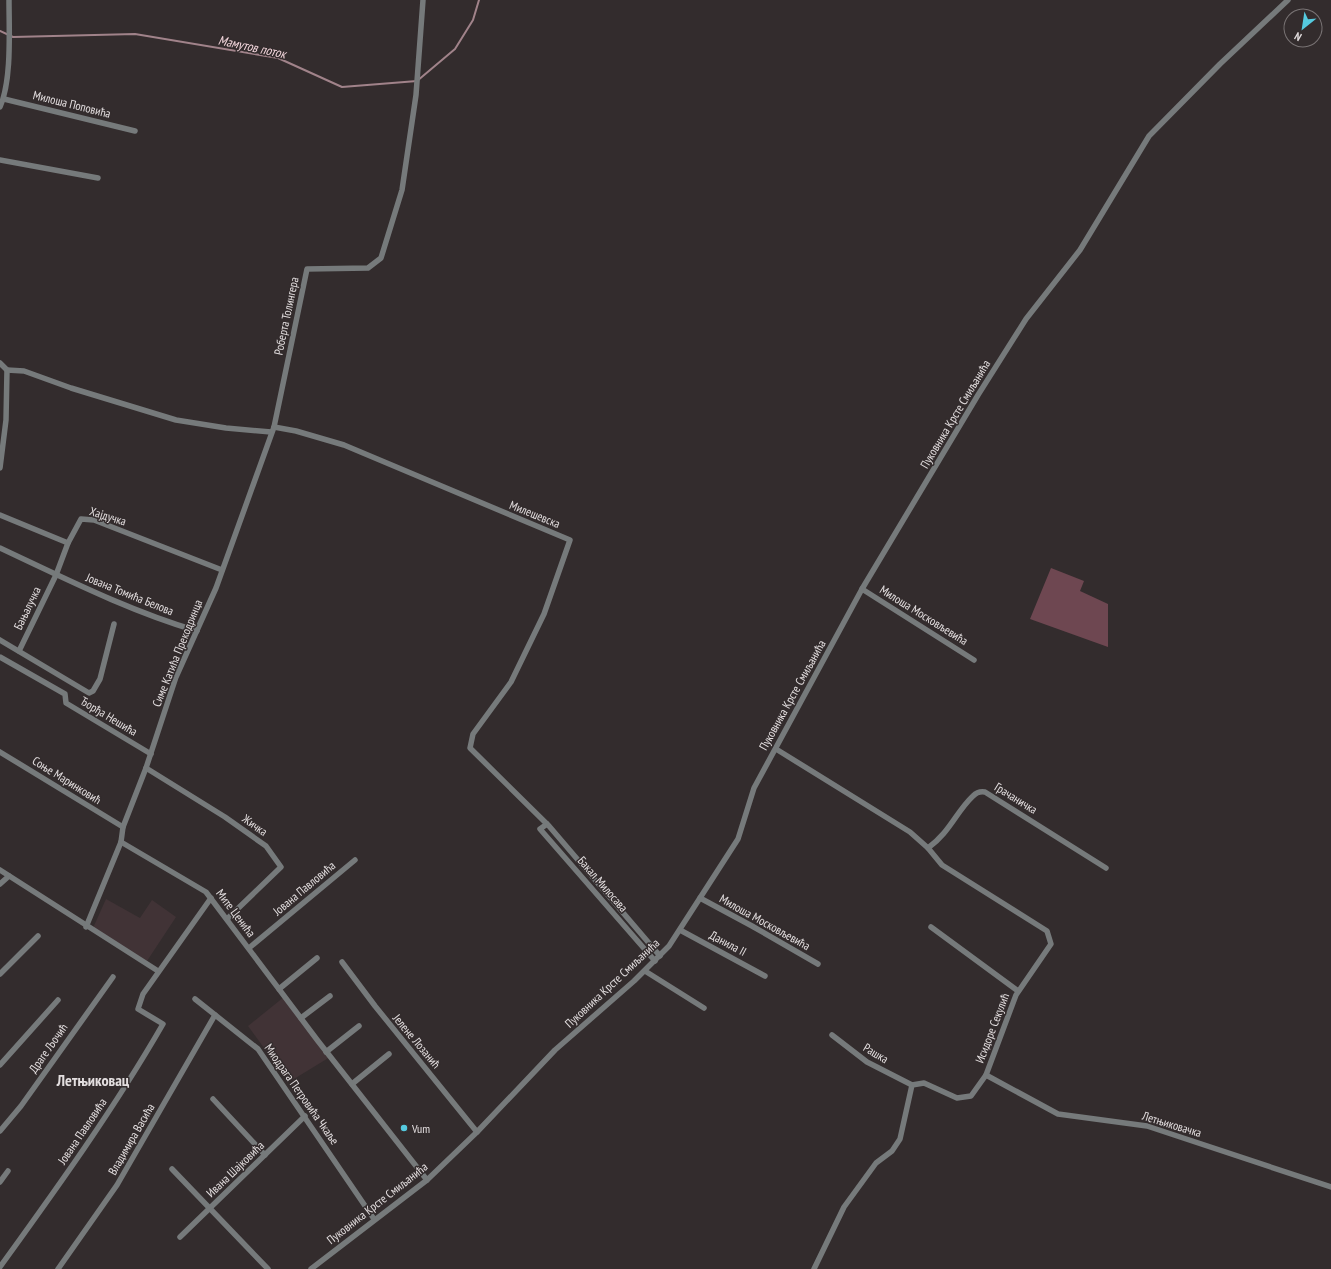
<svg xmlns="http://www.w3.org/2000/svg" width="1331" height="1269" viewBox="0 0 1331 1269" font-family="'PT Sans Narrow',sans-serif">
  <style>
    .built { fill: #413336 }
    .forest { fill: #6e4751 }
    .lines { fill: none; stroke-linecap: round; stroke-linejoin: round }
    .stream { stroke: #a1838a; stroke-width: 2 }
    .minor { stroke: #767a7b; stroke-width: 5.5 }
    .poi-dot { fill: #55cadf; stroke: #332c2d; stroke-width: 1.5 }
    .labels { text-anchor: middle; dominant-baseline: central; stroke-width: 3; stroke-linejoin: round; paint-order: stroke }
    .street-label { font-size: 12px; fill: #e3dedf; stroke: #332c2d }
    .poi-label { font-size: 12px; fill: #e3dedf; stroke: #332c2d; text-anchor: start }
    .water-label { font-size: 13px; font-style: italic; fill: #f5d8de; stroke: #332c2d }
    .district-label { font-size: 16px; font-weight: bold; fill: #e3dedf; stroke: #332c2d }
  </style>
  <rect width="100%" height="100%" fill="#332c2d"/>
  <g class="built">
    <path d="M106 899 140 918 152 900 176 917 147 961 93 928Z"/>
    <path d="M284 997 330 1057 289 1082 248 1026Z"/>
  </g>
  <path class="forest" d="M1051 568 1084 581 1080 591 1108 604V647L1030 619Z"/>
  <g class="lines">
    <path class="stream" d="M0 31 13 37 135 34 278 58 342 87 417 81 455 49 473 20 479 0"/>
    <g class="minor">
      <path d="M4 99 135 131"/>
      <path d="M0 107C12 80 9 30 9 0"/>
      <path d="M0 160 98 178"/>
      <path d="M0 363 7 370 6 420 0 468"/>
      <path d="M7 370 24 371 71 388 176 420 226 428 271 432"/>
      <path d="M274 427 296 431 344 445 570 540 544 614 511 682 473 734 470 748 549 826 660 956"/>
      <path d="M0 515 68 543"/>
      <path d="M0 548C64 578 129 611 197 631"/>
      <path d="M862 589 974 660"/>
      <path d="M0 640 89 693 93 691 100 679 114 624"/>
      <path d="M19 651 56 575 68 543 81 519 94 520 222 570"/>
      <path d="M0 657 65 694 66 703 151 754"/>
      <path d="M776 749 910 832 928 848 942 865 1047 931 1051 944 1016 995 986 1075 971 1096 957 1098 924 1083 912 1085 900 1139 892 1151 876 1163 844 1207 814 1269"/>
      <path d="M0 752 123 827"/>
      <path d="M146 768 225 817 266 846 281 867 227 919"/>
      <path d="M547 824 540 829 655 961"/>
      <path d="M121 842 206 892 318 1041 427 1180"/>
      <path d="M928 848C950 832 956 812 973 796 977 792 980 791 985 792L1106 868"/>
      <path d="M0 870 158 971"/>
      <path d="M0 884 9 876"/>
      <path d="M700 898 752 926 818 964"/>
      <path d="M86 927 121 842 123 827 146 768 176 677 216 588 274 427 307 269 368 268 381 258 402 190 416 95 423 0"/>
      <path d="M931 927 1018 991"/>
      <path d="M680 930 765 976"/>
      <path d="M249 948 355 860"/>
      <path d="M342 962 375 1006 477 1132"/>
      <path d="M645 971 704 1008"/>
      <path d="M0 974 38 936"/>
      <path d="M279 989 317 958"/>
      <path d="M195 999 258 1049 374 1219"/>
      <path d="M301 1018 330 996"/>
      <path d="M832 1035 867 1062 912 1085"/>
      <path d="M326 1052 359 1026"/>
      <path d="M0 1065 58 1000"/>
      <path d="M986 1075 1058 1114 1147 1126 1331 1187"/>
      <path d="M352 1084 389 1054"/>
      <path d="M213 1099 265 1155"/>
      <path d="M0 1131 21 1106 113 977"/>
      <path d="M172 1169 268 1269"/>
      <path d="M0 1182 8 1171"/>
      <path d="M180 1237 305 1116"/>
      <path d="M0 1267C57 1188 114 1109 163 1024L138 1009 143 994 211 898"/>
      <path d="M58 1269 117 1185 215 1015"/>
      <path d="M311 1269 427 1180 477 1132 555 1050 634 981 669 946 738 839 754 788 862 589 978 395 1026 319 1080 250 1149 136 1220 64 1288 0"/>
    </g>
  </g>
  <circle class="poi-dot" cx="404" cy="1128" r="4"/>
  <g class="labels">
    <g class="street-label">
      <text transform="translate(72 104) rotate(14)">Милоша Поповића</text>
      <text transform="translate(286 316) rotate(-78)">Роберта Толингера</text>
      <text transform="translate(955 414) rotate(-59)">Пуковника Крсте Смиљанића</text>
      <text transform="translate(535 514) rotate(22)">Милешевска</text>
      <text transform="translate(108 516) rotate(17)">Хајдучка</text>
      <text transform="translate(130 594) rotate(22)">Јована Томића Белова</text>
      <text transform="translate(27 608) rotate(-64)">Бањалучка</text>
      <text transform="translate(924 615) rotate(32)">Милоша Московљевића</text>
      <text transform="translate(177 653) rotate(-68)">Симе Катића Прекодринца</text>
      <text transform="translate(792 695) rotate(-61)">Пуковника Крсте Смиљанића</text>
      <text transform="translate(109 716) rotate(31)">Ђорђа Нешића</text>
      <text transform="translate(67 780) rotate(32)">Соње Маринковић</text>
      <text transform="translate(1016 798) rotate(32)">Грачаничка</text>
      <text transform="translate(255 825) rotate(35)">Жичка</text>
      <text transform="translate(603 884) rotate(49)">Бакал Милосава</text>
      <text transform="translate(304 888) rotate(-40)">Јована Павловића</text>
      <text transform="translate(236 913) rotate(53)">Мите Ценића</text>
      <text transform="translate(765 922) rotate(29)">Милоша Московљевића</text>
      <text transform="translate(728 943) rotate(28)">Данила II</text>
      <text transform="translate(612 983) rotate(-43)">Пуковника Крсте Смиљанића</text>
      <text transform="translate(992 1028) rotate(-69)">Исидоре Секулић</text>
      <text transform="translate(417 1041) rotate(50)">Јелене Лозанић</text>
      <text transform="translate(48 1048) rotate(-55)">Драге Љочић</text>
      <text transform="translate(876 1053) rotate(31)">Рашка</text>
      <text transform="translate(302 1094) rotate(55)">Миодрага Петровића Чкаље</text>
      <text transform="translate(1172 1124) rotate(17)">Летњиковачка</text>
      <text transform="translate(82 1131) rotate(-56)">Јована Павловића</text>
      <text transform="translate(131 1139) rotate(-60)">Владимира Васића</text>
      <text transform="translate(235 1169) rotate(-44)">Ивана Шајковића</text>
      <text transform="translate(377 1203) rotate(-38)">Пуковника Крсте Смиљанића</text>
    </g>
    <g class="poi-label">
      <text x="412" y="1128">Vum</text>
    </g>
    <g class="water-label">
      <text transform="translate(252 47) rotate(12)">Мамутов поток</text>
    </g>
    <g class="district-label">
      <text x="93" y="1080">Летњиковац</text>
    </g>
  </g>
  <g transform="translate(1303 28) rotate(210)"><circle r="19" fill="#332c2d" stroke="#797374"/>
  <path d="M0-3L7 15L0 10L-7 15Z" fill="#55cadf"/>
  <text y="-6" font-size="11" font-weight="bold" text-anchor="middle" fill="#e3dedf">N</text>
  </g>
</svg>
